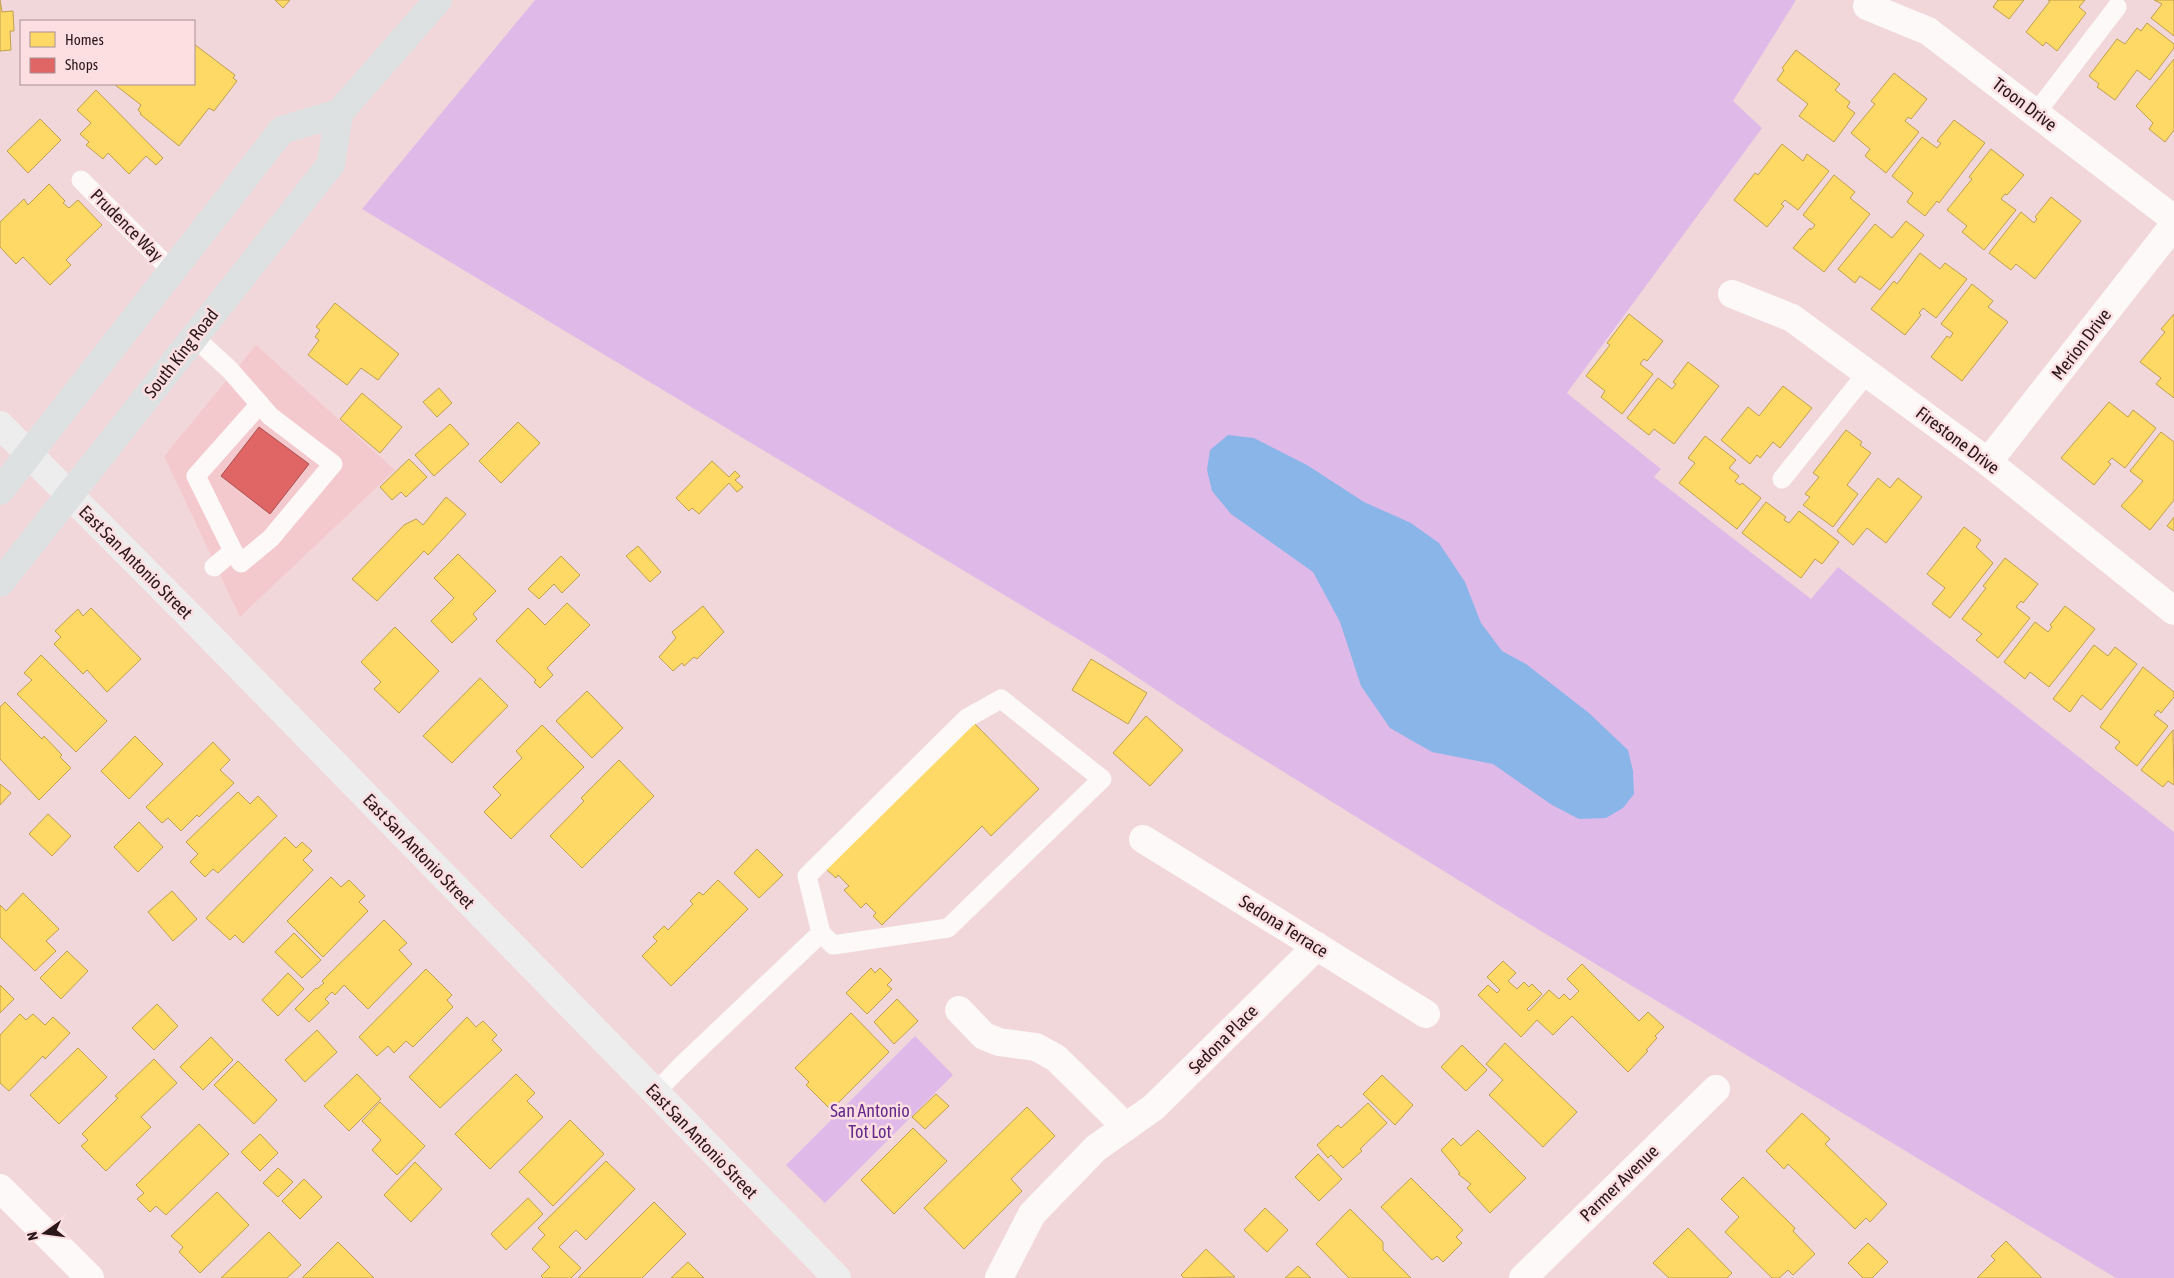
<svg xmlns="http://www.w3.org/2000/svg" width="2174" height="1278" viewBox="0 0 2174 1278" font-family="'Asap Condensed',sans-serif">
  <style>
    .built { fill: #f4c9ce }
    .green { fill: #dfb9e8 }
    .water { fill: #8ab5e8 }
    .homes { fill: #ffd966; stroke: #bf9f4f }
    .shops { fill: #e06666; stroke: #a94e4f }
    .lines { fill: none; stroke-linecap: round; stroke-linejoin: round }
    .lane { stroke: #fdf9f9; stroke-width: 19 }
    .street { stroke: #fdf9f9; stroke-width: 28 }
    .secondary { stroke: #eeedee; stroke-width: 28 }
    .primary { stroke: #dee1e2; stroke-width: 28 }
    .labels { text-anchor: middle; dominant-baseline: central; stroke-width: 5; stroke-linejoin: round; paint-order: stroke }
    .street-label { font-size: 18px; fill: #29171a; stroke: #fddfe2 }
    .park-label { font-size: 18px; fill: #662a8c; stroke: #fddfe2 }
  </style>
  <rect width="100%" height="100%" fill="#f2d7da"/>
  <path class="built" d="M256 345 395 470 240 617 164 456Z"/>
  <g class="green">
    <path d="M535 0H1796L1733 101 1762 128 1567 393 1661 469 1654 477 1811 599 1838 567 2174 832V1278H2116L1531 925 1219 732 1104 655 362 209Z"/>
    <path d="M915 1036 953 1075 825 1203 786 1165Z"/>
  </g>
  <path class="water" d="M1228 435 1254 438 1307 465 1364 502 1411 523 1439 543 1465 582 1481 623 1502 651 1526 664 1589 713 1628 750 1633 771 1634 794 1623 808 1606 818 1579 819 1552 805 1493 764 1432 752 1390 728 1361 686 1340 622 1313 572 1231 514 1212 491 1207 470 1210 450Z"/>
  <g class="homes">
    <path d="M0 0 2 12 13 11 14 31H10L11 50 0 51Z"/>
    <path d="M275 0H290L283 8Z"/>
    <path d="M1998 0H1997H2024L2009 19 1993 7Z"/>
    <path d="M2048 0H2085L2079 7 2086 13 2057 51 2046 42 2043 46 2026 32 2050 1Z"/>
    <path d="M2154 0H2174V36L2151 18 2162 4Z"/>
    <path d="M2147 23 2174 44V48L2150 80 2137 70 2115 100 2097 87 2099 84 2089 76 2117 39 2125 44 2137 28 2141 31Z"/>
    <path d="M194 44 235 75 233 78 237 81 214 111 209 108 179 146 140 114 141 113 138 110 141 105 114 84H194Z"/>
    <path d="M1796 50 1840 84 1835 90 1850 102 1847 107 1855 113 1834 142 1799 116 1808 104 1777 80 1784 70 1782 68Z"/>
    <path d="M2174 59V130L2165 142 2149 129 2153 123 2136 106Z"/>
    <path d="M1894 73 1927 99 1911 119 1908 117 1905 121 1919 132 1886 173 1865 156 1870 149 1851 133 1875 104 1871 101Z"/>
    <path d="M96 90 163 158 156 165 146 156 129 174 108 153 103 159 86 145 89 142 80 134 91 123 77 110Z"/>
    <path d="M40 119 61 140 28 173 7 151Z"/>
    <path d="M1954 120 1985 143 1939 203 1937 201 1925 216 1907 202 1913 193 1892 176 1922 137 1937 148 1941 143 1937 141Z"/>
    <path d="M1782 144 1803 161 1807 154 1829 171 1798 210 1785 200 1781 204 1784 206 1767 227 1734 200 1755 173 1758 175Z"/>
    <path d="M1991 149 2024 175 2007 195 2005 194 2001 199 2016 210 1984 250 1962 232 1967 226 1947 210 1972 179 1969 177Z"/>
    <path d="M1834 175 1855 192 1850 198 1870 214 1824 272 1793 248 1810 228 1811 230 1815 225 1803 215Z"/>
    <path d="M49 184 65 201 63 203 69 208 78 200 102 225 66 260 71 265 50 285 23 257 16 264 0 247V222L24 199 28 205Z"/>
    <path d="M2051 197 2081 221 2035 279 2016 264 2011 270 1989 253 2021 212 2034 223 2037 219 2035 217Z"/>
    <path d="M1906 221 1924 235 1880 290 1860 276 1855 283 1838 269 1875 224 1892 238Z"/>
    <path d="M1920 253 1940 269 1945 263 1967 279 1936 318 1923 308 1919 313 1921 315 1905 335 1871 309 1894 281 1897 284Z"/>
    <path d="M1972 284 1993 301 1988 307 2008 322 1962 381 1931 357 1947 336 1950 338 1953 333 1941 324Z"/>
    <path d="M335 303 399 354 378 380 361 368 347 385 308 355 319 340 315 337 320 330 316 327Z"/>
    <path d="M1629 314 1663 341 1647 361 1644 359 1640 364 1653 374 1622 414 1601 397 1605 391 1586 376 1610 345 1607 343Z"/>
    <path d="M2174 314V398L2156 384 2161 378 2140 362 2165 332 2161 329Z"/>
    <path d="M1688 362 1719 386 1674 444 1654 429 1649 435 1627 418 1658 378 1672 389 1676 384 1673 382Z"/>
    <path d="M1783 386 1812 408 1780 448 1773 442 1760 458 1757 455 1750 464 1721 440 1748 407 1759 416Z"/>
    <path d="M439 388 452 403 437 417 423 402Z"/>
    <path d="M362 393 402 427 380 453 340 419Z"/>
    <path d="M2109 402 2128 417 2133 410 2156 428 2125 468 2112 458 2108 462 2111 464 2094 485 2061 458Z"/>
    <path d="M518 422 540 443 501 483 479 461Z"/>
    <path d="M450 424 469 444 434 476 415 455Z"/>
    <path d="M1846 430 1862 442 1860 445 1871 453 1847 485 1858 494 1833 527 1803 505 1810 497 1805 494 1819 477 1813 473Z"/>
    <path d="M2161 432 2174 442V500L2150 530 2121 506 2143 481 2130 471Z"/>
    <path d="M1705 436 1736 460 1729 468 1739 476 1735 481 1740 485 1742 483 1761 498 1737 529 1679 483 1695 463 1688 458Z"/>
    <path d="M409 459 427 477 406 497 401 492 392 500 380 487Z"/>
    <path d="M712 461 729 477 735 471 740 476 735 480 743 487 737 492 729 483 699 514 692 508 689 511 676 498Z"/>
    <path d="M1878 478 1890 488 1898 478 1922 497 1886 543 1867 528 1853 545 1837 531Z"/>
    <path d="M446 497 466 514 428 555 424 551 377 601 352 579 404 525 416 519 423 525Z"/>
    <path d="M1766 502 1786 517 1784 520 1789 523 1799 511 1839 542 1822 564 1815 559 1801 578 1742 533Z"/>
    <path d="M2174 517V531L2167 526Z"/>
    <path d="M1964 527 1981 540 1976 547 1993 563 1950 618 1932 604 1945 588 1927 574Z"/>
    <path d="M638 546 661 572 650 582 626 556Z"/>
    <path d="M458 554 496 591 473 614 477 619 452 643 431 621 454 598 434 578Z"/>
    <path d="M561 556 580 575 562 593 554 584 539 599 528 589Z"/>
    <path d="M2005 558 2038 584 2023 603 2021 601 2016 607 2030 618 1998 658 1976 640 1982 634 1962 619 1986 588 1983 586Z"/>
    <path d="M567 603 590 625 547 668 553 675 540 688 534 682 536 680 496 641 528 608 545 625Z"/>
    <path d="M703 606 724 632 697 659 694 657 684 666 682 663 673 671 659 657 676 638 672 632Z"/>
    <path d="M2065 606 2095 629 2049 687 2030 672 2025 679 2004 662 2035 622 2048 632 2052 627 2050 625Z"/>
    <path d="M91 608 141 659 107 692 87 670 83 674 54 644 61 637 55 631 78 609 83 616Z"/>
    <path d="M395 627 439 671 399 713 374 689 381 682 361 662Z"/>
    <path d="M2094 645 2108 656 2115 647 2137 664 2101 710 2082 695 2070 712 2053 699Z"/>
    <path d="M41 655 107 721 76 752 17 694 32 680 24 673Z"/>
    <path d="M1091 659 1147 693 1128 724 1072 690Z"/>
    <path d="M2143 667 2174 692V697L2161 713 2158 710 2154 715 2168 726 2137 766 2115 748 2120 742 2100 727Z"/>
    <path d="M480 678 508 706 452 763 423 736Z"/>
    <path d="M587 691 623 728 592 758 556 721Z"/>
    <path d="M5 702 42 739 44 736 62 755 60 757 71 768 39 800 0 759V707Z"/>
    <path d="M1146 716 1183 750 1150 786 1113 753Z"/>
    <path d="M974 723 1039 789 991 836 982 826 882 925 873 916 876 913 866 903 861 908 844 890 849 886 838 875 836 878 826 869Z"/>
    <path d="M542 725 584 767 511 839 484 812 501 795 493 787 522 758 516 751Z"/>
    <path d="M2173 730 2174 785 2168 781 2163 787 2141 770Z"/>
    <path d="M135 736 163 764 129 799 101 771Z"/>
    <path d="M213 742 230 760 220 770 234 783 199 817 197 815 181 831 168 818 162 823 146 807Z"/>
    <path d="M619 760 654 796 582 868 550 836 584 801 581 798Z"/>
    <path d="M0 784 11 793 0 805Z"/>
    <path d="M238 792 250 804 258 796 277 816 218 873 213 869 205 877 190 862 198 854 186 842Z"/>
    <path d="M48 814 71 836 52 856 29 834Z"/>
    <path d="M139 822 163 847 138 872 114 847Z"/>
    <path d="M285 837 296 848 302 842 312 851 303 860 313 870 243 943 235 935 230 940 206 918Z"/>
    <path d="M757 849 783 875 759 898 734 873Z"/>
    <path d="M331 877 341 887 349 880 365 896 359 902 368 911 323 957 287 921Z"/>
    <path d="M718 880 748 909 671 986 642 956 657 941 653 937 664 926 668 930 693 904 690 901 699 892 703 895Z"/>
    <path d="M172 891 197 919 173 941 148 912Z"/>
    <path d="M23 893 59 929 46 941 56 951 35 971 0 937V905L6 911Z"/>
    <path d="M384 920 407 943 399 950 412 964 368 1009 344 985 335 995 332 992 325 999 329 1003 309 1022 295 1009 316 988 317 989 324 983 322 981Z"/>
    <path d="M294 933 321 960 302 978 275 952Z"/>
    <path d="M67 951 88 971 61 999 40 978Z"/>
    <path d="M1503 961 1516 973 1508 981 1517 989 1524 982 1529 987 1532 984 1542 994 1527 1009 1529 1011 1549 990 1559 999 1564 994 1570 1000 1579 991 1567 979 1582 964 1639 1021 1648 1012 1664 1027 1655 1036 1657 1038 1646 1050 1648 1051 1628 1072 1572 1016 1553 1035 1537 1020 1521 1037 1478 995 1488 985 1497 993 1500 990 1487 977Z"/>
    <path d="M871 968 875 973 880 968 892 980 887 985 892 989 867 1014 846 993Z"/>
    <path d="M426 969 452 995 447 1000 453 1007 413 1047 406 1041 394 1053 388 1046 377 1056 359 1037Z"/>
    <path d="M288 973 304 989 278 1016 262 1000Z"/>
    <path d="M0 985 14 999 0 1013Z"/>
    <path d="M897 999 918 1021 894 1044 874 1022Z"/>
    <path d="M157 1004 178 1026 154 1050 132 1028Z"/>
    <path d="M851 1013 889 1052 831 1110 806 1085 809 1082 795 1068Z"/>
    <path d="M20 1014 26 1020 33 1014 45 1025 53 1017 70 1033 45 1059 43 1056 9 1091 0 1083V1035Z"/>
    <path d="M467 1017 476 1027 483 1021 497 1035 492 1040 502 1050 440 1108 409 1077Z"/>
    <path d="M317 1030 337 1052 305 1082 285 1060Z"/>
    <path d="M211 1037 233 1060 203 1090 180 1067Z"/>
    <path d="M1505 1043 1577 1112 1543 1147 1489 1095 1503 1080 1486 1064Z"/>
    <path d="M1462 1045 1487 1070 1466 1091 1441 1067Z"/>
    <path d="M78 1048 107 1077 59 1124 30 1095Z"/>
    <path d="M154 1059 177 1083 141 1117 151 1127 106 1171 81 1146 88 1140 82 1134 118 1098 115 1096Z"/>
    <path d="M238 1061 277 1100 254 1124 214 1085Z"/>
    <path d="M357 1074 381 1099 349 1131 324 1106Z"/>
    <path d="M516 1074 535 1093 527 1101 543 1117 490 1169 455 1134Z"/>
    <path d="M1382 1075 1413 1105 1395 1125 1363 1094Z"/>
    <path d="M936 1094 949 1106 925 1129 912 1117Z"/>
    <path d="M380 1102 425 1146 397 1175 372 1150 381 1140 362 1121Z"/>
    <path d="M1368 1103 1387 1123 1360 1149 1362 1151 1343 1168 1331 1155 1328 1158 1317 1145 1338 1125 1341 1128Z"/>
    <path d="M1027 1107 1055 1136 1011 1179 1022 1191 964 1249 924 1208Z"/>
    <path d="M1802 1113 1830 1139 1825 1144 1887 1204 1870 1222 1866 1218 1855 1229 1788 1164 1784 1169 1766 1151Z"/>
    <path d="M570 1120 604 1154 553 1206 519 1172Z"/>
    <path d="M199 1124 229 1154 166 1215 156 1206 150 1212 137 1199 144 1193 136 1185Z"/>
    <path d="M913 1128 947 1161 894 1214 861 1180Z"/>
    <path d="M1478 1130 1526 1178 1490 1213 1467 1188 1471 1184 1458 1174 1460 1173 1441 1150 1453 1138 1461 1146Z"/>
    <path d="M260 1134 278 1153 260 1171 241 1152Z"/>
    <path d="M1318 1154 1342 1179 1319 1201 1295 1177Z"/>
    <path d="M606 1161 635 1189 586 1240 576 1230 559 1247 581 1268 571 1278H543L541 1276 550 1267 532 1249 545 1235 538 1228Z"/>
    <path d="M415 1162 442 1189 411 1222 384 1195Z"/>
    <path d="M278 1168 293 1182 278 1197 263 1183Z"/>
    <path d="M1743 1177 1795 1228 1793 1231 1815 1254 1793 1275 1788 1270 1779 1278H1772L1725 1232 1739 1217 1721 1199Z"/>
    <path d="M1411 1178 1463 1230 1456 1237 1462 1243 1443 1262 1437 1256 1432 1260 1381 1207Z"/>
    <path d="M304 1179 322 1197 300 1219 282 1201Z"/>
    <path d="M217 1192 249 1225 200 1273 179 1252 183 1247 171 1236Z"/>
    <path d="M528 1198 543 1214 506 1250 491 1234Z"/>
    <path d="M654 1202 686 1234 642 1278H578Z"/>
    <path d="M1265 1208 1288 1230 1267 1252 1244 1230Z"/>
    <path d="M1350 1209 1383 1242V1250L1411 1278H1349L1316 1244Z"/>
    <path d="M1688 1228 1732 1273 1727 1278H1669L1653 1263Z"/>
    <path d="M269 1232 301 1265 287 1278H221Z"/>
    <path d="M2006 1241 2042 1278H1977L1995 1260 1991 1256Z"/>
    <path d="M338 1242 374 1278H302Z"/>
    <path d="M1868 1243 1888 1262 1872 1278H1863L1848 1263Z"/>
    <path d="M1206 1249 1235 1277 1184 1278 1181 1275Z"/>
    <path d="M688 1262 704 1278H671Z"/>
    <path d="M1298 1266 1311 1278H1285Z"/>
  </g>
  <path class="shops" d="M259 427 309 464 270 514 221 476Z"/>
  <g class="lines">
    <g class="lane">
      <path d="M2036 113 2117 7"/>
      <path d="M81 180 172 271"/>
      <path d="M193 336 230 370 270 416 333 464 271 538 241 563 233 551 214 567"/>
      <path d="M1782 479 1867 373"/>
      <path d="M233 551 196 476 260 404"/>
      <path d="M1001 699 1102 779 948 928 833 945 821 933 807 876 967 718Z"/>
      <path d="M655 1093 680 1067 821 933"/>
    </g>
    <g class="street">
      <path d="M1867 6 1928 31 2174 219"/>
      <path d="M1732 294 1792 318 1988 462 2174 611"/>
      <path d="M1988 462 2174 225"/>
      <path d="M1143 839 1426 1014"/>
      <path d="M959 1010 984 1036 999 1042 1036 1047 1056 1058 1126 1127"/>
      <path d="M0 1188 90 1278"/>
      <path d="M999 1278 1032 1214 1096 1148 1154 1107 1317 946"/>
      <path d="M1523 1278 1716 1089"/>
    </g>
    <path class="secondary" d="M0 425 188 614 837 1278"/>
    <g class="primary">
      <path d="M0 491 282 130 339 113"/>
      <path d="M0 583 331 164 339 113 438 0"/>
    </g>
  </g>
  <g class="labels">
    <g class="street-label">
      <text transform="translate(2025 104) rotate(37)">Troon Drive</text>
      <text transform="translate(127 225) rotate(45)">Prudence Way</text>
      <text transform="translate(2081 344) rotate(-52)">Merion Drive</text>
      <text transform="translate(181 353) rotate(-52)">South King Road</text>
      <text transform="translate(1958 440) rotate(37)">Firestone Drive</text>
      <text transform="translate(136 562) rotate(45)">East San Antonio Street</text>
      <text transform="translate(419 851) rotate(46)">East San Antonio Street</text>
      <text transform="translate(1284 926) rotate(32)">Sedona Terrace</text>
      <text transform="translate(1223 1039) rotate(-45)">Sedona Place</text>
      <text transform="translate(702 1141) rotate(46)">East San Antonio Street</text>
      <text transform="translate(1619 1183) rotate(-44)">Parmer Avenue</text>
    </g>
    <g class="park-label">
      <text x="870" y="1110">San Antonio<tspan x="870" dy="21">Tot Lot</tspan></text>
    </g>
  </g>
  <rect x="20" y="20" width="175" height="65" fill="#fddfe2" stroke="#a88f92"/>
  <rect x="30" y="32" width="25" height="15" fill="#ffd966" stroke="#a88f92"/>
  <text x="65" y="45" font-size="15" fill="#29171a">Homes</text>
  <rect x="30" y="58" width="25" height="15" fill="#e06666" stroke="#a88f92"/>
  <text x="65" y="70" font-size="15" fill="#29171a">Shops</text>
  <g transform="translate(45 1233) rotate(256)" stroke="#fddfe2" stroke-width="4" paint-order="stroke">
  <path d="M0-4L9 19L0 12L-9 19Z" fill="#29171a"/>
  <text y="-8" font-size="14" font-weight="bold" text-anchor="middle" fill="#29171a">N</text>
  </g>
</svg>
